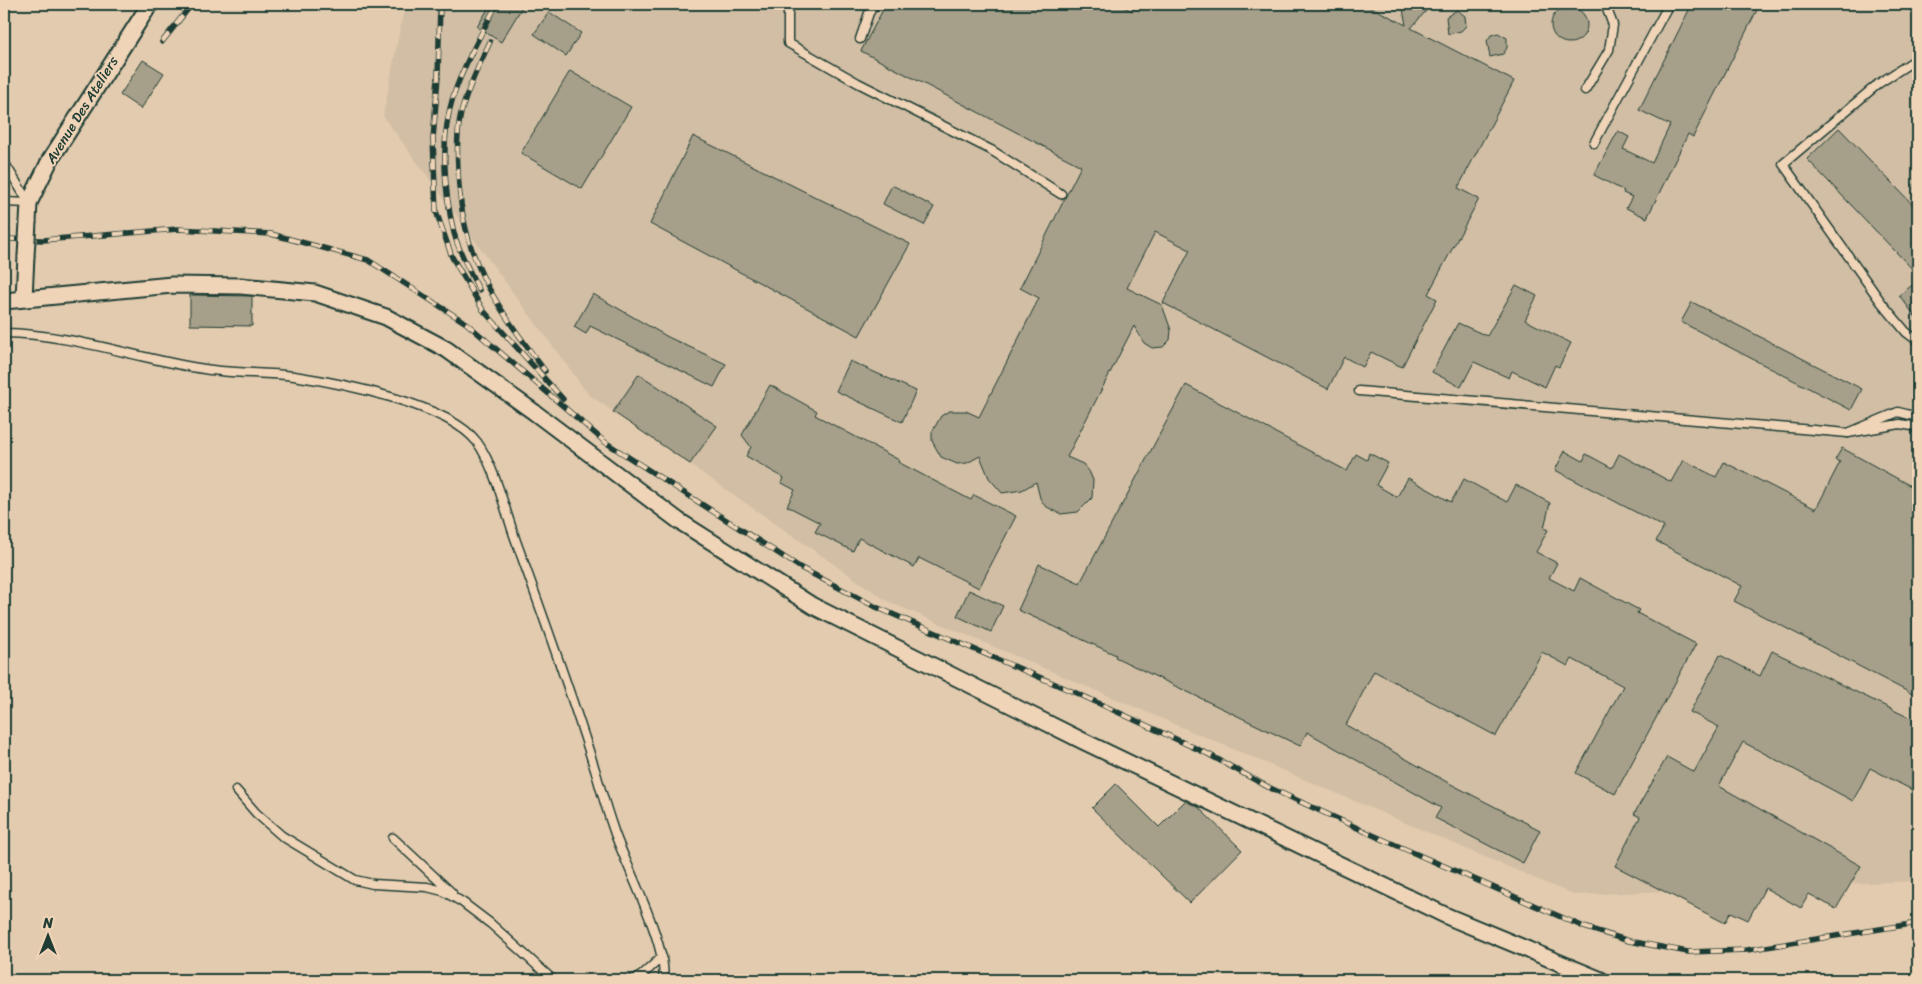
<svg xmlns="http://www.w3.org/2000/svg" width="1922" height="984" viewBox="0 0 1922 984" font-family="Sriracha,sans-serif">
  <style>
    .built { fill: #d1bea4 }
    .building { fill: #a69f89; stroke: #1f3d34 }
    .lines { fill: none; stroke-linecap: round; stroke-linejoin: round }
    .lane-casing { stroke: #1f3d34; stroke-width: 11 }
    .street-casing { stroke: #1f3d34; stroke-width: 19 }
    .lane { stroke: #f0d4b7; stroke-width: 8 }
    .street { stroke: #f0d4b7; stroke-width: 15 }
    .rail-casing { stroke: #1f3d34; stroke-width: 5.5 }
    .rail { stroke: #f0d4b7; stroke-width: 4; stroke-dasharray: 11; stroke-linecap: butt }
    .street-bridge-casing { stroke: #1f3d34; stroke-width: 19; stroke-linecap: butt }
    .street-bridge { stroke: #f0d4b7; stroke-width: 15 }
    .labels { text-anchor: middle; dominant-baseline: central; stroke-width: 4; stroke-linejoin: round; paint-order: stroke }
    .street-label { font-size: 14px; fill: #1f3d34; stroke: #f0d4b7 }
  </style>
  <rect width="100%" height="100%" fill="#e3cbaf"/>
  <filter id="ink" filterUnits="userSpaceOnUse"><feTurbulence type="fractalNoise" baseFrequency=".02" numOctaves="2"/><feDisplacementMap in="SourceGraphic" scale="10" xChannelSelector="R" yChannelSelector="G"/><feConvolveMatrix kernelMatrix="1 2 1 2 8 2 1 2 1" color-interpolation-filters="sRGB"/></filter>
  <g filter="url(#ink)">
    <path class="built" d="M405 4H1918V881L1574 895 887 601 588 394 383 116Z"/>
    <g class="building">
      <path d="M491 4H524L501 42 477 27Z"/>
      <path d="M886 4H1118L1132 11 1136 4H1365L1406 25 1402 4H1432L1411 28 1514 81 1458 188 1479 199 1428 294 1437 299 1402 367 1371 352 1363 367 1344 357 1328 389 1163 303 1190 250 1155 232 1127 288 1162 305 1171 330 1170 340 1163 347 1152 348 1144 343 1134 326 1067 457 1083 464 1089 471 1093 480 1092 498 1078 512 1061 514 1045 506 1040 498 1036 482 1022 490 1002 493 989 478 980 456 967 463 957 464 941 457 932 441V432L941 416 949 411H966L979 417 1039 298 1020 288 1081 166 861 51Z"/>
      <path d="M1692 4H1760L1693 137 1688 134 1647 218 1626 208 1632 197 1623 193 1624 191 1594 175 1618 131 1629 137 1623 149 1652 163 1670 125 1639 110Z"/>
      <circle cx="1569" cy="25" r="18"/>
      <path d="M1457 10 1465 16 1466 26 1461 31 1448 34 1446 17Z"/>
      <path d="M549 12 581 33 566 56 534 34Z"/>
      <path d="M1498 33 1507 38V48L1503 54 1490 57 1487 41 1491 35Z"/>
      <path d="M143 60 164 73 141 109 120 95Z"/>
      <path d="M570 71 631 107 582 189 521 153Z"/>
      <path d="M1839 128 1918 210V275L1807 159Z"/>
      <path d="M693 136 910 244 859 336 650 224Z"/>
      <path d="M892 185 934 207 924 225 883 204Z"/>
      <path d="M1918 281V320L1899 295Z"/>
      <path d="M1516 285 1537 296 1525 320 1571 343 1559 367 1555 365 1545 387 1512 371 1509 378 1474 362 1461 387 1432 372 1458 323 1487 336Z"/>
      <path d="M593 294 668 337 726 364 714 387 590 326 586 334 574 327Z"/>
      <path d="M190 295 252 296V326L190 325Z"/>
      <path d="M1692 302 1862 389 1851 410 1681 322Z"/>
      <path d="M850 361 916 391 902 422 836 391Z"/>
      <path d="M639 374 717 426 690 464 613 412Z"/>
      <path d="M770 385 817 411 815 415 899 460 898 462 971 500 974 495 1016 516 979 588 919 558 914 567 859 538 853 551 815 532 820 523 787 506 795 490 782 483 784 478 746 456 751 447 742 435Z"/>
      <path d="M1186 385 1347 471 1356 454 1367 460 1369 453 1388 463 1376 485 1397 497 1408 478 1451 502 1464 479 1507 502 1516 485 1550 503 1544 528 1548 530 1536 552 1557 563 1549 578 1574 591 1580 578 1639 610 1637 613 1696 644 1615 794 1576 773 1623 686 1572 659 1568 666 1542 652 1496 736 1374 671 1346 725 1445 781 1540 830 1523 863 1435 818 1441 808 1307 732 1300 746 1115 657 1116 655 1018 610 1039 564 1080 583Z"/>
      <path d="M1842 448 1918 490 1911 508 1918 511V697L1734 601 1742 586 1656 541 1664 527 1555 470 1565 451 1583 461 1586 454 1612 468 1619 454 1671 482 1683 460 1716 477 1724 462 1816 509 1840 462 1835 460Z"/>
      <path d="M969 590 1003 606 991 632 957 616Z"/>
      <path d="M1772 651 1918 722V793L1870 768 1853 801 1743 742 1719 786 1861 866 1836 909 1809 894 1801 908 1765 888 1748 920 1731 912 1725 923 1615 866 1640 817 1634 814 1667 757 1694 772 1719 727 1690 712 1720 655 1760 676Z"/>
      <path d="M1116 784 1159 827 1185 801 1198 807 1242 850 1190 903 1092 808Z"/>
    </g>
    <g class="lines">
      <defs>
        <g id="lane">
          <path d="M788 4V43L858 83 991 150 1061 194"/>
          <path d="M860 39 869 13 875 4"/>
          <path d="M1918 58 1878 84 1783 164 1881 302 1906 332 1918 341"/>
          <path d="M1585 90 1609 50 1613 25 1605 4"/>
          <path d="M1594 143 1669 4"/>
          <path d="M4 162 29 203"/>
          <path d="M4 202 29 203"/>
          <path d="M4 333C70 334 133 357 198 368 229 374 262 372 294 376 340 383 448 404 477 442 494 465 506 513 516 541 544 618 572 695 596 773 602 794 608 814 615 834 627 867 669 950 663 980"/>
          <path d="M1359 391 1848 433"/>
          <path d="M1918 417 1898 412 1848 433 1900 424 1918 427"/>
          <path d="M236 790 256 813 282 836 355 880 373 884 427 887 443 891 462 902 491 924 553 980"/>
          <path d="M393 838 452 893"/>
          <path d="M631 980 641 976 662 957"/>
        </g>
        <g id="street">
          <path d="M28 222 29 203 50 160 150 4"/>
          <path d="M24 298 26 256"/>
          <path d="M4 301 172 285 241 286 315 293 386 317 446 349 534 412 679 521 813 606 1083 741 1449 917 1601 980"/>
        </g>
      </defs>
      <use href="#lane" class="lane-casing"/>
      <use href="#street" class="street-casing"/>
      <use href="#lane" class="lane"/>
      <use href="#street" class="street"/>
      <defs>
        <g id="rail">
          <path d="M440 4 438 77 433 139 436 211 452 257 483 310 563 399"/>
          <path d="M162 42 192 4"/>
          <path d="M490 42C479 65 468 88 461 113 457 130 457 151 458 169 461 259 494 302 545 371"/>
          <path d="M4 239 43 240 178 229 271 234 368 260 466 323 605 442 801 568 876 607 1083 696 1208 754 1268 787 1375 836 1584 927 1629 941 1688 952 1747 950 1918 923"/>
          <path d="M479 290C470 272 459 252 454 233 444 191 440 139 453 97 464 64 481 34 497 4"/>
        </g>
      </defs>
      <use href="#rail" class="rail-casing"/>
      <use href="#rail" class="rail"/>
      <defs>
        <path id="street-bridge" d="M26 256 28 222"/>
      </defs>
      <use href="#street-bridge" class="street-bridge-casing"/>
      <use href="#street-bridge" class="street-bridge"/>
    </g>
  </g>
  <g class="labels">
    <g class="street-label">
      <text transform="translate(82 110) rotate(-58)">Avenue Des Ateliers</text>
    </g>
  </g>
  <rect width="1922" height="984" fill="none" stroke="#f0d4b7" stroke-width="20"/>
  <rect x="10" y="10" width="1902" height="964" fill="none" stroke="#1f3d34" stroke-width="2" filter="url(#ink)"/>
  <g transform="translate(48 936)" stroke="#f0d4b7" stroke-width="4" paint-order="stroke">
  <path d="M0-4L9 19L0 12L-9 19Z" fill="#1f3d34"/>
  <text y="-8" font-size="14" font-weight="bold" text-anchor="middle" fill="#1f3d34">N</text>
  </g>
</svg>
